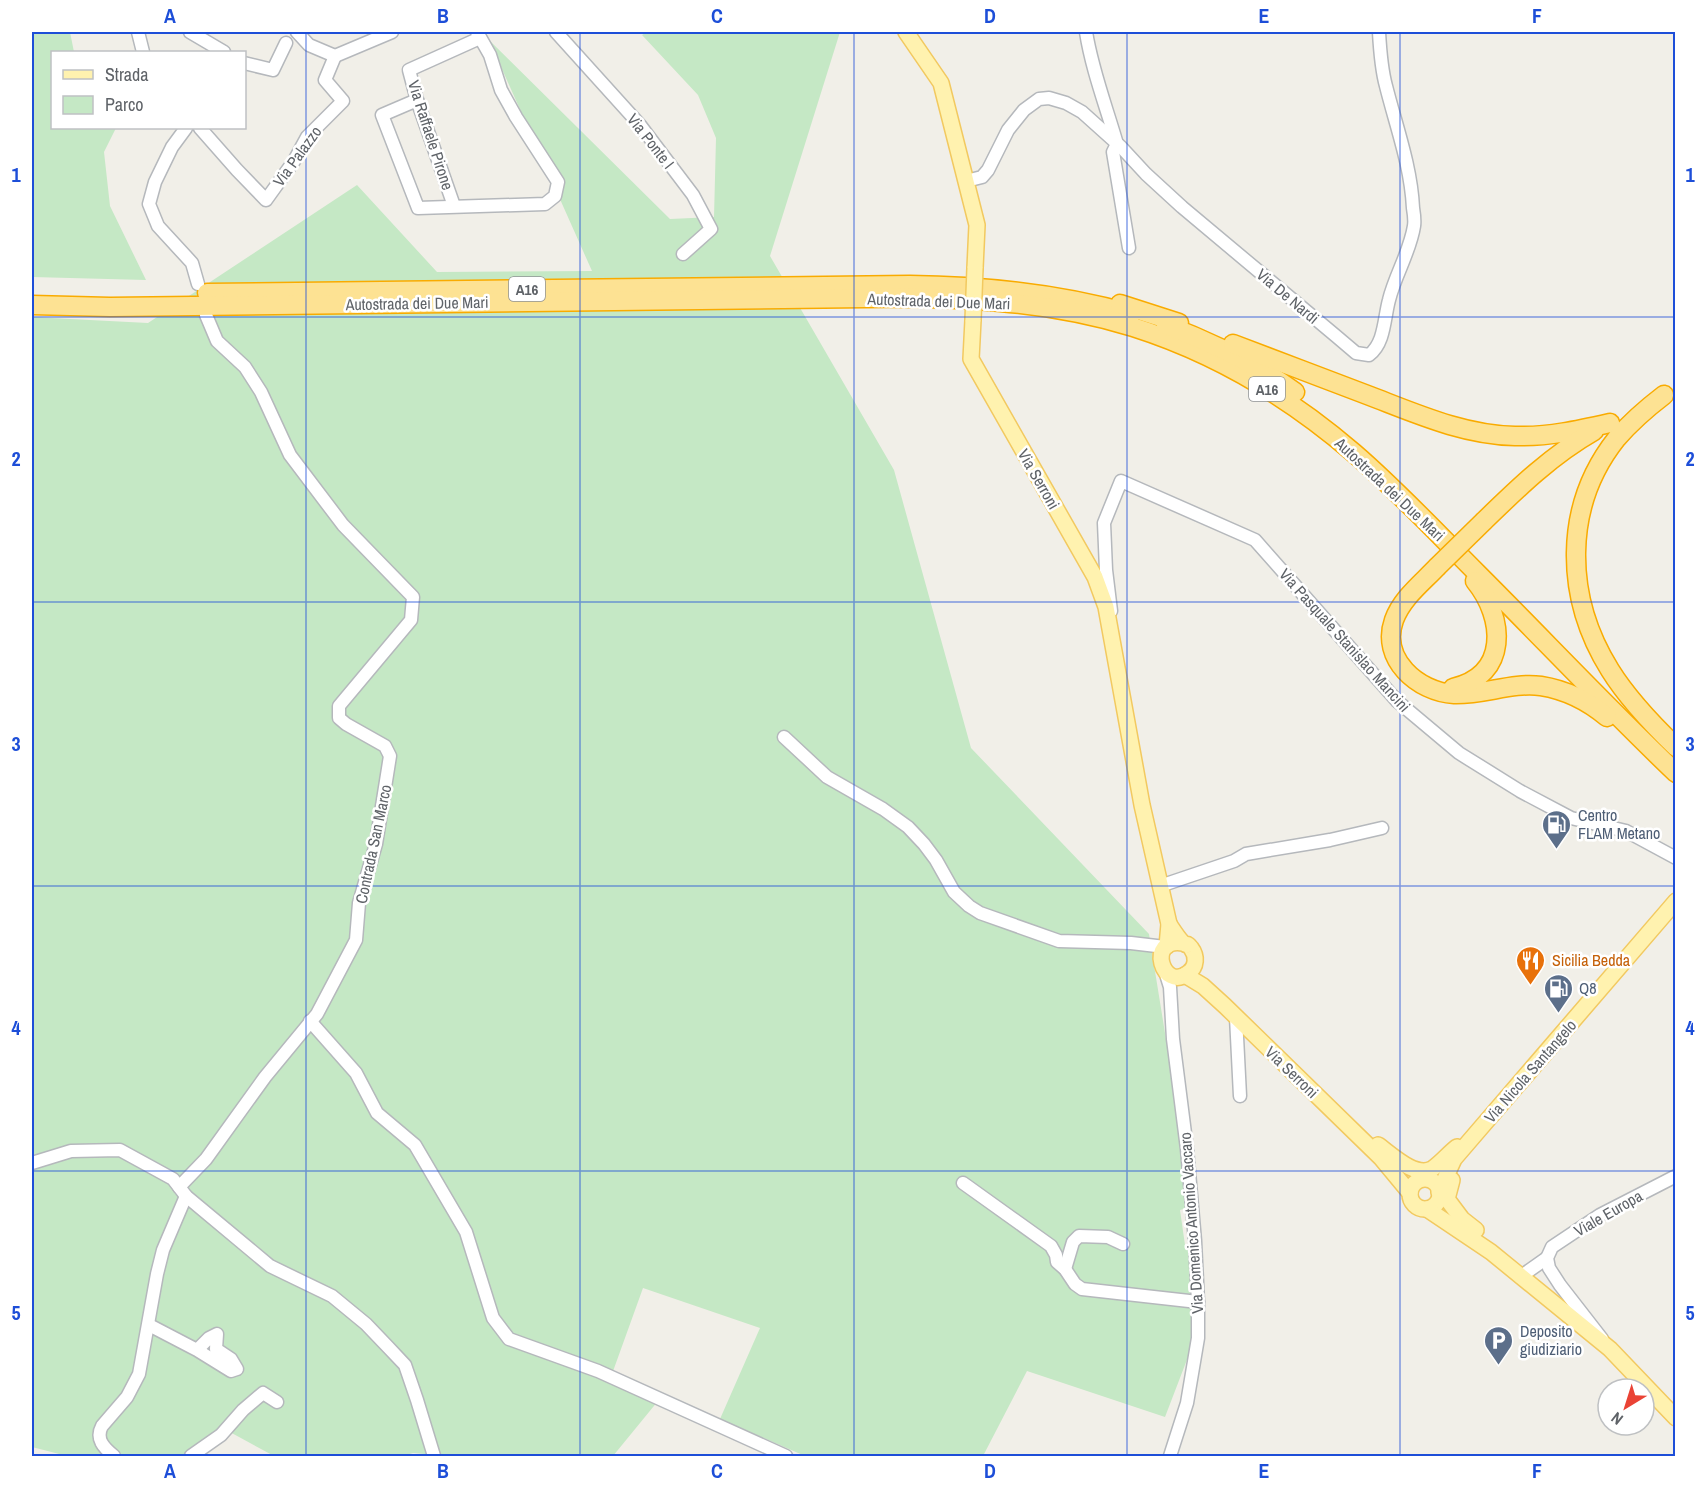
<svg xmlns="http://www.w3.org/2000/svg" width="1707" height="1488" viewBox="0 0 1707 1488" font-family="'Archivo Narrow',sans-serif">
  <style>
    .green { fill: #c5e8c5 }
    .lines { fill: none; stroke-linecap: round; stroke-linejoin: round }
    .minor-casing { stroke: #b5b8bc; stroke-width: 15 }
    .major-casing { stroke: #f2c960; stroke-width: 18 }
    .highway-casing { stroke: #f9ab00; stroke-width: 21 }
    .minor { stroke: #fff; stroke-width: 12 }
    .major { stroke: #fff2af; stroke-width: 15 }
    .highway { stroke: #fde293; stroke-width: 18 }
    .major-bridge-casing { stroke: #f2c960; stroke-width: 18; stroke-linecap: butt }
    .highway-bridge-casing { stroke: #f9ab00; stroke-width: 21; stroke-linecap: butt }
    .major-bridge { stroke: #fff2af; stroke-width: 15 }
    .highway-bridge { stroke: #fde293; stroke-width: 18 }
    .grid { fill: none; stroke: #1d4ed8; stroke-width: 1.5; stroke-opacity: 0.55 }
    .labels { text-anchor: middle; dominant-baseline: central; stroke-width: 5; stroke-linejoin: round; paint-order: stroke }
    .shield { fill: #fff; stroke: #8f9295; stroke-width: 1.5 }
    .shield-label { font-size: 15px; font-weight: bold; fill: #5f6368 }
    .street-label { font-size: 16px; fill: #5f6368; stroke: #fff }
    .service-label { font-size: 16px; fill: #4e5e75; stroke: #fff; text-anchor: start }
    .food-label { font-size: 16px; fill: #c56008; stroke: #fff; text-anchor: start }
    .neatline { fill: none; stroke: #1d4ed8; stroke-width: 2 }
    .grid-label { font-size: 20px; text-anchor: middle; font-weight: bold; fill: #1d4ed8 }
  </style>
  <rect width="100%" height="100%" fill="#f1efe8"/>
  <g class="green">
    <path d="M32 32H70L74 52H52V128H116L104 152 110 206 146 280 32 277Z"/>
    <path d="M647 32H840L770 256 894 470 971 748 1149 934 1180 1126 1188 1208 1180 1210 1185 1245 1194 1253 1193 1344 1165 1417 1027 1371 983 1456H805L720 1419 760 1328 643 1288 612 1374 658 1401 613 1456H447L413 1453 403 1456H274L228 1431 186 1456H67L32 1447V317L148 323 357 185 437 272 592 271 489 40 670 219 714 217 716 138 698 95 642 35Z"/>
  </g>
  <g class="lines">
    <defs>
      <g id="minor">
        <path d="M138 32 143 52"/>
        <path d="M190 32 224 52"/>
        <path d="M297 32 309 45 335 56 392 32"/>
        <path d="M556 32 640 125 693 195 711 229 683 254"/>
        <path d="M1086 32C1092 70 1106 106 1117 144L1113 152 1129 248"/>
        <path d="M244 63 273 70 286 43"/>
        <path d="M417 100 382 115 418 208 545 204 555 196 558 182 516 117 501 90 490 55 477 32"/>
        <path d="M186 128 172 147 155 182 149 204 158 226 192 263 198 284"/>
        <path d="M200 128 237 170 266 200 294 161 307 137 343 101 325 80 335 56"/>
        <path d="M966 181 982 177 988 170 1008 130 1024 110 1039 99 1049 98 1066 103 1082 112 1121 147 1146 174 1182 207 1336 336 1356 353 1369 355C1385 343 1384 318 1389 300 1395 275 1410 252 1414 226 1415 220 1414 214 1413 208 1411 166 1396 126 1386 86 1381 68 1380 50 1379 32"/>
        <path d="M454 206 417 100 409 70 480 38"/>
        <path d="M1111 611 1106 570 1104 523 1121 481 1255 540 1397 701 1459 753 1520 791 1571 818 1626 831 1676 858"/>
        <path d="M784 737 827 777 883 809 908 827 924 844 936 860 954 892 969 906 980 913 1059 941 1131 943 1165 947"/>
        <path d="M1160 886 1234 861 1246 854 1330 840 1382 828"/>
        <path d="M1165 971 1170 987 1173 1039 1187 1149 1195 1241 1198 1302V1338L1187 1403 1170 1456"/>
        <path d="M1236 1017 1240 1096"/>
        <path d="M310 1021 356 1073 377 1113 415 1145 466 1232 493 1318 509 1339 598 1371 786 1456"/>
        <path d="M32 1163 71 1151 120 1150 173 1179 186 1196 270 1266 332 1296 366 1324 388 1347 405 1365 417 1400 434 1456"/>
        <path d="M963 1183 1051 1246 1056 1255 1057 1262 1065 1269 1075 1284 1082 1289 1198 1302"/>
        <path d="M179 1187 206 1159 265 1077 317 1014 356 940 359 903 376 844 390 756 385 746 346 724 339 718V706L411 620 413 597 343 525 290 455 261 392 245 367 217 341 206 315"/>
        <path d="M1065 1269 1073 1242 1079 1236 1108 1237 1123 1244"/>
        <path d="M1520 1277 1547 1258"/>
        <path d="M149 1325 197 1350 209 1338 217 1334 216 1349 231 1359 237 1369 231 1371 197 1350"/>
        <path d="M1602 1339 1560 1285 1549 1268 1547 1258 1552 1247 1600 1215 1676 1176"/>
        <path d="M114 1456C104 1448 95 1439 102 1426L127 1397 139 1374 157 1274 163 1250 186 1196"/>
        <path d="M191 1456 221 1435 243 1410 263 1393 277 1402"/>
      </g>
      <g id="major">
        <path d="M906 32 941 83 977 225 975 268"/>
        <path d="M973 320 971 359 1095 577 1106 607 1142 805 1169 924 1167 946"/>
        <path d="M1169 924C1173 930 1178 938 1183 943 1190 948 1185 941 1191 948 1197 956 1197 967 1188 973 1163 993 1145 937 1183 943"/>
        <path d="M1185 975 1203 986 1225 1006 1381 1158 1410 1193"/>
        <path d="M1378 1145C1391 1154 1415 1178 1432 1169 1441 1163 1449 1153 1457 1147"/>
        <circle cx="1425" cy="1194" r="15"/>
        <path d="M1452 1180 1447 1199 1462 1219 1476 1230"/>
        <path d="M1439 1192 1454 1159 1676 901"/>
        <path d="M1427 1209 1491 1252 1610 1349 1676 1418"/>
      </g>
      <g id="highway">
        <path d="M207 293 910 285C985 286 1058 293 1131 314"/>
        <path d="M1120 304 1179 323"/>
        <path d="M32 305 110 307 865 298C956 297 1046 300 1133 327 1215 353 1289 397 1354 453 1398 491 1437 533 1478 574 1544 640 1608 708 1676 773"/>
        <path d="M1166 325C1211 342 1256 364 1295 392"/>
        <path d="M1233 344C1279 361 1324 379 1370 396 1417 414 1464 435 1515 436 1548 437 1579 430 1610 423"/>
        <path d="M1664 395C1647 408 1631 422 1617 438 1562 507 1565 598 1610 670 1628 699 1651 723 1676 747"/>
        <path d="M1484 521C1519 487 1552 455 1594 431"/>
        <path d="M1437 567C1422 583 1402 598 1394 620 1380 659 1418 692 1454 694 1484 695 1512 682 1541 686 1566 690 1588 701 1607 717"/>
        <path d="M1453 688C1509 675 1505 618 1475 581"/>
      </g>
    </defs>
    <use href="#minor" class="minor-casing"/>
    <use href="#major" class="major-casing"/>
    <use href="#highway" class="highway-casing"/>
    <use href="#minor" class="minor"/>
    <use href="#major" class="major"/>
    <use href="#highway" class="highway"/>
    <defs>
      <path id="major-bridge" d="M973 320 975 268"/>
      <path id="highway-bridge" d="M1437 567 1484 521"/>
    </defs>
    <use href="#major-bridge" class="major-bridge-casing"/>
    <use href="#highway-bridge" class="highway-bridge-casing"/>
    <use href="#major-bridge" class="major-bridge"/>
    <use href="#highway-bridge" class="highway-bridge"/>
  </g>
  <path class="grid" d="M306 32V1456M580 32V1456M854 32V1456M1127 32V1456M1400 32V1456M32 317H1676M32 602H1676M32 886H1676M32 1171H1676"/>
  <defs>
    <symbol id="fuel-pin" viewBox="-11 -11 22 30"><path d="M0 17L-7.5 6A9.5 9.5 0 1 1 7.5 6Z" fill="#5c6f8a" stroke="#fff"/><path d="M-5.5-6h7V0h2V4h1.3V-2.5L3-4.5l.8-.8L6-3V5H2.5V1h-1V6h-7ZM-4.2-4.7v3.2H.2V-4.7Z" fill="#fff"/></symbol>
    <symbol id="restaurant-pin" viewBox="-11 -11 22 30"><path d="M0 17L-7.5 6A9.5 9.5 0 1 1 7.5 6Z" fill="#e8710a" stroke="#fff"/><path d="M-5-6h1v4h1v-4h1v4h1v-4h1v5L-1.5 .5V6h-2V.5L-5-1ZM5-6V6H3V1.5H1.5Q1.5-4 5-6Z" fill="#fff"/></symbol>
    <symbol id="parking-pin" viewBox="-11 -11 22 30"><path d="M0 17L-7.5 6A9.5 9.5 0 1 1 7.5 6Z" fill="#5c6f8a" stroke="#fff"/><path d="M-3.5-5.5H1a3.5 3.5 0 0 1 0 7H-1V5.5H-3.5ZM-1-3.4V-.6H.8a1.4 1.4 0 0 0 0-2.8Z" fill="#fff"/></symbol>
  </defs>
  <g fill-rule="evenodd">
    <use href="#fuel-pin" x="1540" y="808" width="33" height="45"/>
    <use href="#restaurant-pin" x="1514" y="944" width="33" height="45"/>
    <use href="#fuel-pin" x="1542" y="972" width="33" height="45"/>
    <use href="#parking-pin" x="1482" y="1324" width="33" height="45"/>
  </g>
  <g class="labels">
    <g class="shield">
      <rect x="509" y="277" width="36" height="24" rx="4.5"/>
      <rect x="1249" y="377" width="36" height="24" rx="4.5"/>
    </g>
    <g class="shield-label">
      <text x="527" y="289">A16</text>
      <text x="1267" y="389">A16</text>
    </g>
    <g class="street-label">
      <text transform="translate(431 135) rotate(72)">Via Raffaele Pirone</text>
      <text transform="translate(651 141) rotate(52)">Via Ponte I</text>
      <text transform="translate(297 156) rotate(-54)">Via Palazzo</text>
      <text transform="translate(1288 296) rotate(40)">Via De Nardi</text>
      <text transform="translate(939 301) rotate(2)">Autostrada dei Due Mari</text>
      <text transform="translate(417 303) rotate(-1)">Autostrada dei Due Mari</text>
      <text transform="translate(1039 479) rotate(60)">Via Serroni</text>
      <text transform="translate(1390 489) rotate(43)">Autostrada dei Due Mari</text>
      <text transform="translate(1345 640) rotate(48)">Via Pasquale Stanislao Mancini</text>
      <text transform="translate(373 844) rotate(-78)">Contrada San Marco</text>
      <text transform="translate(1530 1071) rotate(-49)">Via Nicola Santangelo</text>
      <text transform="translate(1292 1072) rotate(44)">Via Serroni</text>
      <text transform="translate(1608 1213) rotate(-30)">Viale Europa</text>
      <text transform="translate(1191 1223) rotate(-94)">Via Domenico Antonio Vaccaro</text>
    </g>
    <g class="service-label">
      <text x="1578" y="815">Centro<tspan x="1578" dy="18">FLAM Metano</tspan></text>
      <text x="1579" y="988">Q8</text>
      <text x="1520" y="1331">Deposito<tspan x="1520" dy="18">giudiziario</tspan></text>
    </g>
    <g class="food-label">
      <text x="1552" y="960">Sicilia Bedda</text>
    </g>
  </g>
  <rect width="1707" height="1488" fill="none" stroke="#ffffff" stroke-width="66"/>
  <rect x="51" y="51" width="195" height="78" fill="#ffffff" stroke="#bfc1c3" stroke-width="1.5"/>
  <rect x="63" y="70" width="30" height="9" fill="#fff2af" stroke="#bfc1c3" stroke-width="1.5"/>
  <text x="105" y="81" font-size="18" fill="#5f6368">Strada</text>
  <rect x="63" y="96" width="30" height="18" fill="#c5e8c5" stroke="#bfc1c3" stroke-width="1.5"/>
  <text x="105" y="111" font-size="18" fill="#5f6368">Parco</text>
  <g transform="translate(1626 1407) rotate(218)"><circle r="28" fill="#ffffff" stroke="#bfc1c3" stroke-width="1.5"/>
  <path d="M0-4.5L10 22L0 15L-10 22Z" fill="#ea4335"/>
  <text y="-9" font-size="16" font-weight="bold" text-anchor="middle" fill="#5f6368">N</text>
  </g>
  <rect x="33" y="33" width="1641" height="1422" class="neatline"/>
  <g class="grid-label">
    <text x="170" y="23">A</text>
    <text x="443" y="23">B</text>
    <text x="717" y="23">C</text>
    <text x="990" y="23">D</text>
    <text x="1264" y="23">E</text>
    <text x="1537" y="23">F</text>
    <text x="16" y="182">1</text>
    <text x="1690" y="182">1</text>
    <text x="16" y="466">2</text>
    <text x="1690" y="466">2</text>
    <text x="16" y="751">3</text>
    <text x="1690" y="751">3</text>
    <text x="16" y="1035">4</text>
    <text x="1690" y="1035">4</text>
    <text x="16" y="1320">5</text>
    <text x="1690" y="1320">5</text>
    <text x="170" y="1478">A</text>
    <text x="443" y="1478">B</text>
    <text x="717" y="1478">C</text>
    <text x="990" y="1478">D</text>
    <text x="1264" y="1478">E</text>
    <text x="1537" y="1478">F</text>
  </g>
</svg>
